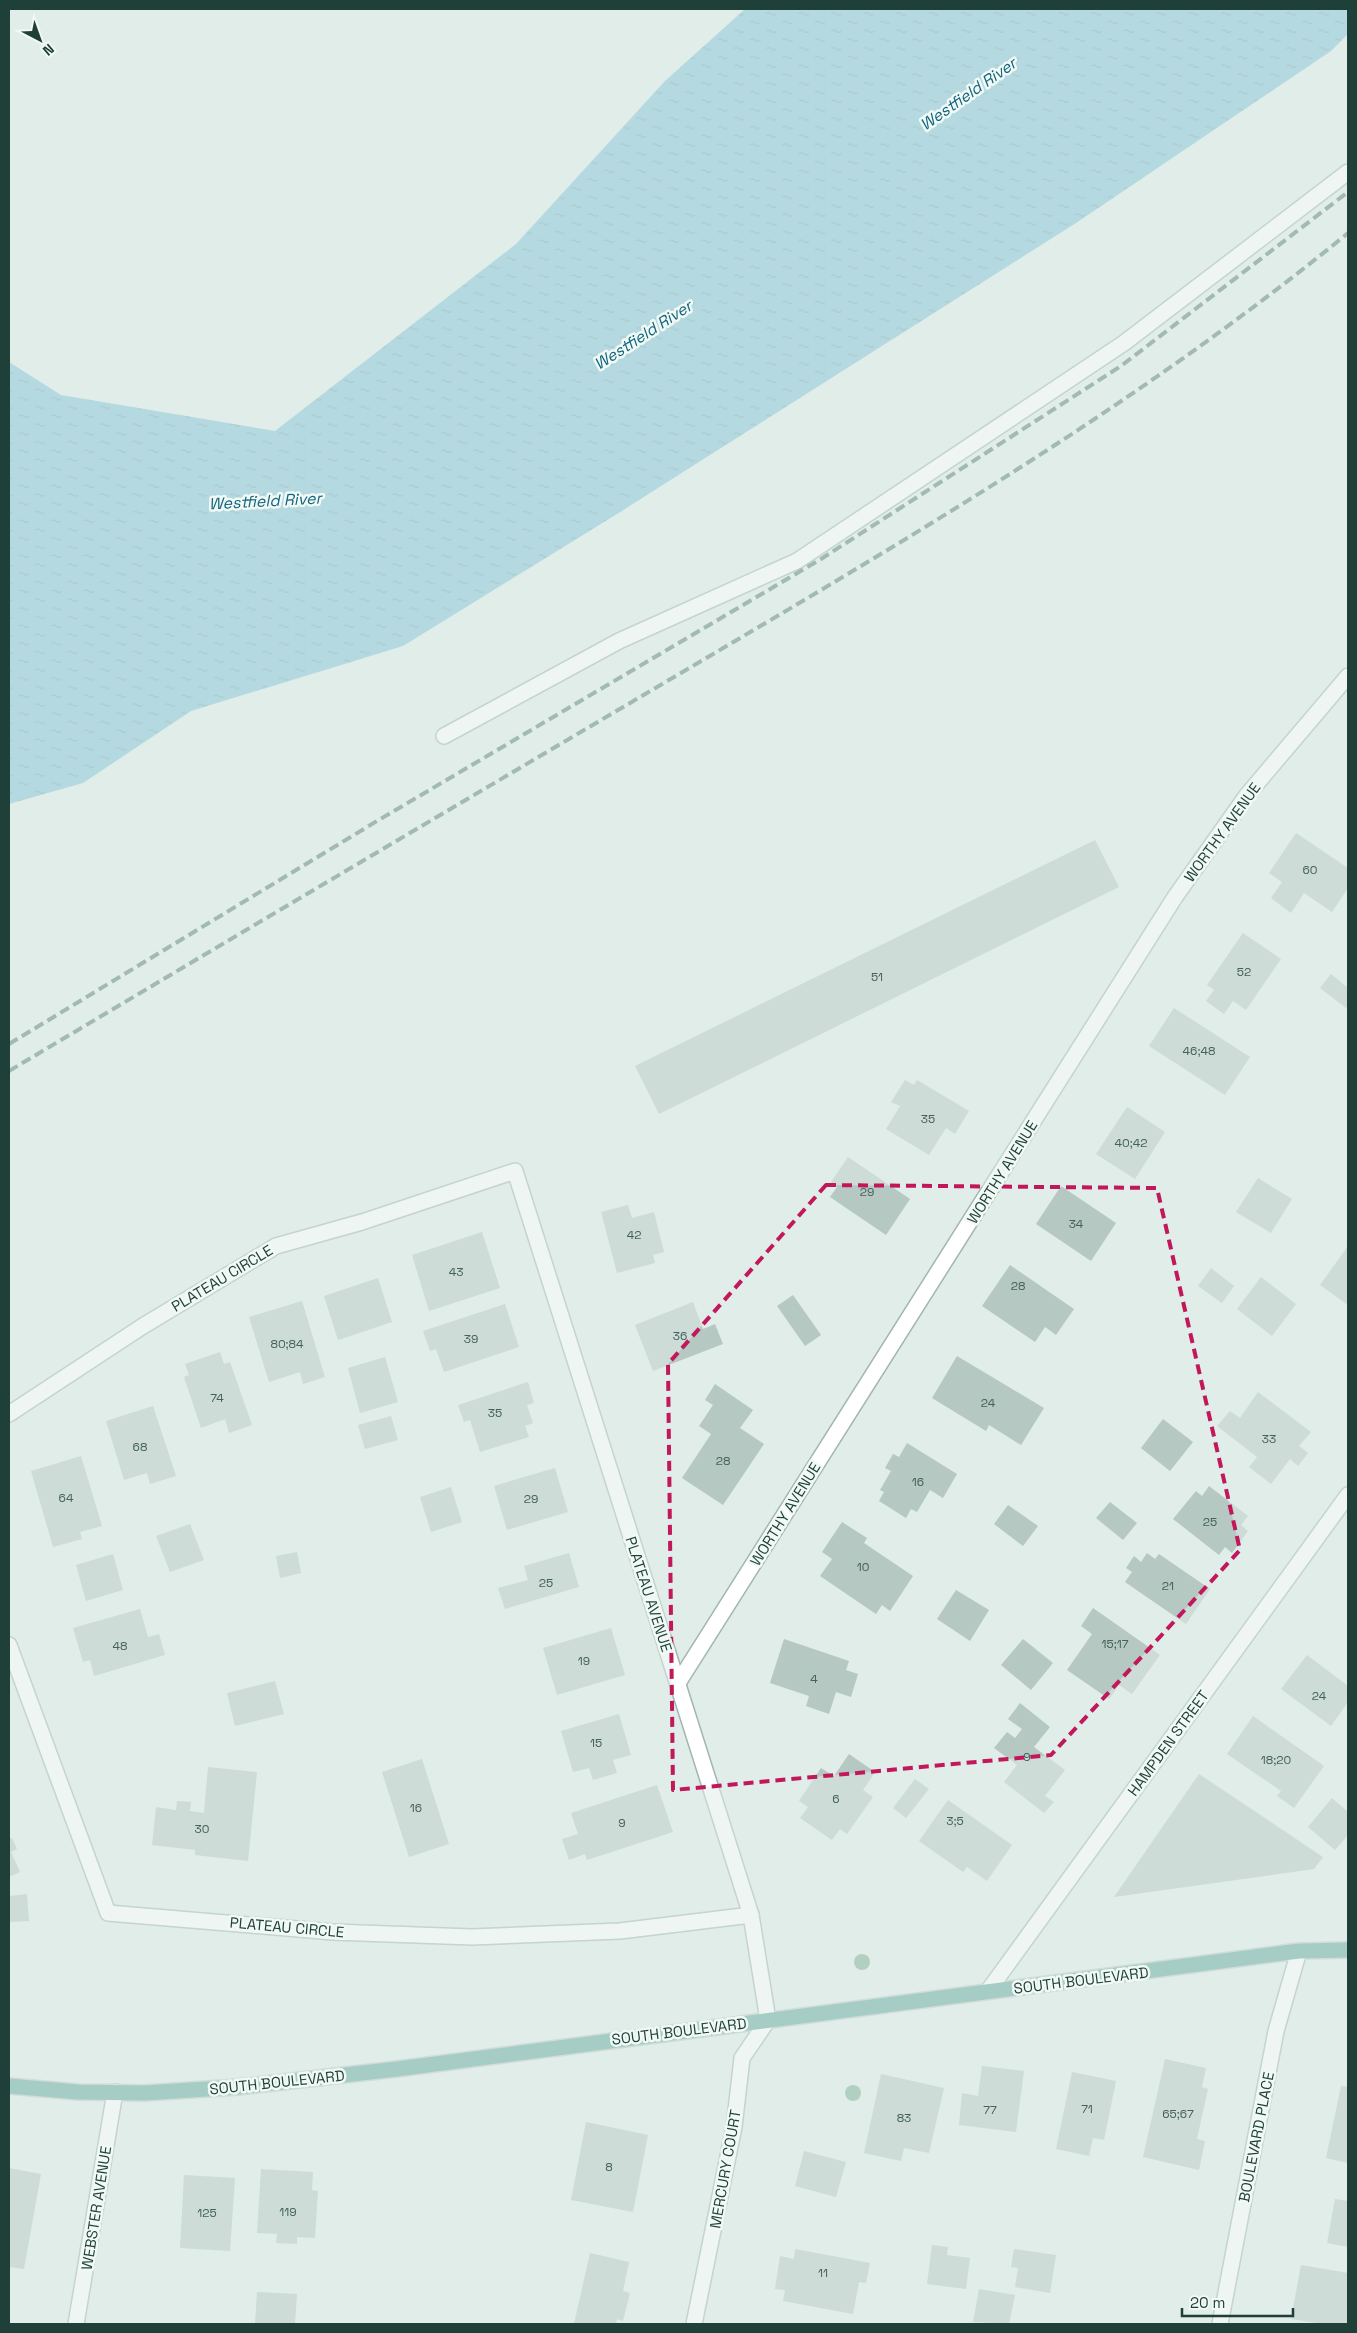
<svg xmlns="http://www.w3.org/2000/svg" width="1357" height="2333" viewBox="0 0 1357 2333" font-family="'Space Grotesk',sans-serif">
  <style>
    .water { fill: url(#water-ripples) }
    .building { fill: #b5c8c1 }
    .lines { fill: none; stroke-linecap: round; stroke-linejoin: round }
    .minor-casing { stroke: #a2b5b0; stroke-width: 18 }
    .major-casing { stroke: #c0c9c8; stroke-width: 18 }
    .minor { stroke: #fff; stroke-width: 15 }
    .major { stroke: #5fa79b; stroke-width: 15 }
    .rail { stroke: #597b75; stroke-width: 4; stroke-dasharray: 10 5; stroke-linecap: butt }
    .tree { fill: #79ae93 }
    .marked { fill: none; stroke: #c2185b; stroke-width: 4; stroke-dasharray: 10 6; stroke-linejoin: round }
    .labels { text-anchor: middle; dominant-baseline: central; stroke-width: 5; stroke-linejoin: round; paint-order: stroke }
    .number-label { font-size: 12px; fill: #44615b }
    .street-label { font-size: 15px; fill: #1f3f39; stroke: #f1f9f5 }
    .water-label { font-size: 16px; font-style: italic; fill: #126481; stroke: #f1f9f5 }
  </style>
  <defs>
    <pattern id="water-ripples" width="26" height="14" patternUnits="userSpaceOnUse" patternTransform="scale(1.25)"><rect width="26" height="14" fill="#81c2d8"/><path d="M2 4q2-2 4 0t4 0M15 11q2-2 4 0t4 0" fill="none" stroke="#699fb0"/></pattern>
  </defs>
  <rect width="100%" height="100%" fill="#e0ede8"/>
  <path class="water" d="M745 9H1348V34L1331 51 1076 223 617 514 403 646 191 711 83 783 9 804V362L61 395 275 431 516 244 665 81Z"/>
  <g class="building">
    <path d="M1296 833 1348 868V888L1332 912 1304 893 1291 913 1271 898 1282 882 1269 873Z"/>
    <path d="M1095 840 1119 887 659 1114 635 1066Z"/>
    <path d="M1243 933 1281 959 1246 1010 1233 1001 1224 1014 1206 1001 1214 990 1207 985Z"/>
    <path d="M1331 974 1348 988V1004L1346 1008 1320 988Z"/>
    <path d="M1174 1008 1250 1057 1225 1095 1149 1046Z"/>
    <path d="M905 1080 914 1085 917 1080 969 1111 955 1134 946 1128 929 1155 886 1129 900 1106 891 1102Z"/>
    <path d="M1127 1107 1165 1132 1135 1179 1096 1154Z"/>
    <path d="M848 1157 910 1199 886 1235 830 1197 837 1187 831 1182Z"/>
    <path d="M1258 1178 1292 1199 1271 1233 1236 1212Z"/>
    <path d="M1061 1186 1116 1223 1091 1261 1036 1224Z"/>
    <path d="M628 1205 632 1218 654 1212 664 1252 653 1255 655 1263 617 1273 601 1212Z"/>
    <path d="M482 1232 500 1288 429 1311 412 1255Z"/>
    <path d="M1348 1246V1305L1320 1285Z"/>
    <path d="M1010 1265 1074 1309 1056 1335 1045 1327 1035 1342 982 1306Z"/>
    <path d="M1211 1268 1234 1286 1222 1303 1198 1286Z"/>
    <path d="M1261 1277 1296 1304 1272 1336 1237 1309Z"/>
    <path d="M378 1278 392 1322 338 1340 324 1296Z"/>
    <path d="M793 1295 821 1335 805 1346 777 1306Z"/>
    <path d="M302 1301 325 1377 303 1384 300 1372 269 1382 249 1317Z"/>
    <path d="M693 1302 703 1329 715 1324 723 1344 653 1371 635 1325Z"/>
    <path d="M505 1304 519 1347 444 1372 436 1349 430 1351 423 1331Z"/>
    <path d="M220 1352 224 1364 230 1362 252 1425 229 1433 225 1419 201 1428 184 1377 189 1375 185 1364Z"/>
    <path d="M957 1356 1044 1408 1021 1445 989 1425 986 1431 932 1398Z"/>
    <path d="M385 1357 398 1402 360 1413 348 1368Z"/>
    <path d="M528 1382 534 1403 527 1405 533 1423 525 1426 529 1437 480 1452 470 1420 464 1422 458 1405Z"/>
    <path d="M715 1384 753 1410 740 1428 764 1444 723 1505 682 1478 711 1434 699 1426 713 1405 705 1400Z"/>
    <path d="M1258 1392 1311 1432 1299 1446 1308 1453 1298 1466 1290 1459 1271 1484 1249 1467 1257 1457 1217 1426 1230 1411 1240 1418Z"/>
    <path d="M153 1406 176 1476 150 1484 147 1473 124 1480 106 1421Z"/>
    <path d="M391 1416 398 1440 365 1449 358 1425Z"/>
    <path d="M1163 1419 1193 1442 1170 1471 1141 1448Z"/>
    <path d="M907 1443 957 1474 943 1498 930 1490 917 1512 911 1509 906 1518 879 1501 884 1492 880 1490 891 1471 885 1468 893 1454 899 1457Z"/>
    <path d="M81 1456 102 1526 80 1532 82 1539 53 1547 31 1471Z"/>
    <path d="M555 1468 568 1512 507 1530 494 1486Z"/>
    <path d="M1209 1486 1248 1516 1241 1525 1248 1531 1232 1553 1225 1547 1219 1555 1173 1519 1196 1491 1202 1496Z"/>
    <path d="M451 1487 462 1522 431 1532 420 1497Z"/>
    <path d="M1110 1502 1137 1523 1123 1540 1096 1518Z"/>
    <path d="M1008 1505 1038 1526 1023 1546 994 1524Z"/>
    <path d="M842 1522 867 1538 864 1543 913 1576 890 1611 882 1605 876 1614 820 1576 832 1559 822 1552Z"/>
    <path d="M190 1524 204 1560 170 1572 156 1536Z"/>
    <path d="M297 1552 301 1573 280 1578 276 1556Z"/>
    <path d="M569 1553 579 1587 505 1609 498 1588 528 1580 524 1566Z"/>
    <path d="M1147 1553 1155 1559 1159 1554 1210 1589 1186 1624 1125 1582 1132 1572 1126 1568 1134 1556 1141 1562Z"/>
    <path d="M113 1554 123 1590 86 1601 76 1565Z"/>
    <path d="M956 1590 989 1610 970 1641 937 1619Z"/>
    <path d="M1093 1608 1160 1655 1132 1694 1119 1685 1109 1699 1067 1670 1092 1634 1081 1626Z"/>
    <path d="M140 1609 148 1637 159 1634 165 1655 94 1676 90 1660 83 1662 73 1628Z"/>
    <path d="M611 1628 625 1675 557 1695 543 1648Z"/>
    <path d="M784 1639 849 1661 846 1670 858 1674 851 1697 836 1692 829 1714 806 1706 809 1696 770 1683Z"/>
    <path d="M1023 1639 1053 1663 1031 1690 1001 1665Z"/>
    <path d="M1307 1655 1348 1686V1702L1331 1726 1281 1689Z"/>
    <path d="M275 1681 284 1714 235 1726 227 1693Z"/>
    <path d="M1020 1703 1050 1727 1034 1747 1065 1770 1045 1796 1054 1802 1044 1813 1004 1782 1017 1765 994 1748 1007 1732 1015 1738 1022 1729 1008 1719Z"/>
    <path d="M619 1714 631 1755 613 1760 617 1773 593 1780 589 1768 573 1772 561 1731Z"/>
    <path d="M1253 1716 1324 1766 1294 1808 1277 1796 1281 1791 1227 1754Z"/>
    <path d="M849 1754 875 1772 863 1790 873 1797 847 1834 840 1829 832 1840 800 1818 808 1807 799 1801 821 1768 834 1776Z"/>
    <path d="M422 1759 449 1844 409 1857 382 1772Z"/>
    <path d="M208 1767 257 1772 248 1861 195 1855V1850L152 1845 156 1807 176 1810 177 1801 191 1802 190 1811 204 1813Z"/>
    <path d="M1199 1774 1323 1857 1314 1869 1114 1897Z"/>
    <path d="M915 1779 929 1789 906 1818 893 1808Z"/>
    <path d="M657 1785 673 1832 587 1860 585 1854 569 1860 562 1839 578 1834 571 1813Z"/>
    <path d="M1332 1798 1348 1812V1835L1335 1850 1308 1827Z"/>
    <path d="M948 1800 1012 1845 987 1881 967 1867 963 1872 919 1841Z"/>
    <path d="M12 1838 17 1849 11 1852 20 1872 9 1877V1839Z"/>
    <path d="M27 1894 29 1921 9 1922V1896Z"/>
    <path d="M1165 2059 1206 2068 1202 2087 1208 2089 1197 2139 1205 2141 1199 2170 1143 2157Z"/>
    <path d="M982 2066 1024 2071 1016 2132 959 2125 962 2093 978 2096Z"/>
    <path d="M1072 2072 1116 2081 1104 2140 1093 2138 1089 2156 1056 2149Z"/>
    <path d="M881 2074 944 2088 929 2153 904 2148 901 2161 864 2153Z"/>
    <path d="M1341 2086 1348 2087V2163L1326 2158Z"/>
    <path d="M586 2122 648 2135 633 2212 571 2200Z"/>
    <path d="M804 2151 846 2162 836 2197 795 2186Z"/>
    <path d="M9 2168 41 2174 24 2269 9 2267Z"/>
    <path d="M261 2169 313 2172 312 2190 318 2191 315 2238 297 2237V2244L276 2243 277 2234 257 2233Z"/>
    <path d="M184 2175 235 2178 230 2251 180 2248Z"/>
    <path d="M1335 2199 1348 2201V2247L1327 2243Z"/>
    <path d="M932 2245 948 2247 947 2255 970 2258 966 2289 927 2284Z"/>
    <path d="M795 2249 870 2263 866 2283 859 2282 853 2314 783 2301 785 2290 775 2289 780 2256 794 2259Z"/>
    <path d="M1014 2249 1056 2255 1050 2293 1015 2287 1018 2268 1011 2267Z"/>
    <path d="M590 2253 629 2262 623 2291 630 2293 623 2321 617 2319 616 2324H574Z"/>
    <path d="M1301 2265 1348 2273V2324H1323L1291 2319Z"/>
    <path d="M979 2289 1015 2295 1009 2324 973 2322Z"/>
    <path d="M257 2292 297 2294 295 2324H255Z"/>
  </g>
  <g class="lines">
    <defs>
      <g id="minor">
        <path d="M444 736 619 641 797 561 1124 343 1348 172"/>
        <path d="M9 1414 143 1326 276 1246 362 1222 515 1171 751 1915 768 2020 742 2058 734 2127 694 2324"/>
        <path d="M9 1645 108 1913 333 1932 472 1937 620 1931 751 1915"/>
        <path d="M678 1683 1175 897 1247 795 1348 676"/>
        <path d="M988 1991 1348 1495"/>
        <path d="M76 2324 115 2092"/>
        <path d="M1220 2324 1276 2031 1299 1951"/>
      </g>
      <path id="major" d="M9 2086 78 2092 144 2093 238 2087 397 2069 1299 1951 1348 1950"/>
    </defs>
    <use href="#minor" class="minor-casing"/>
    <use href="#major" class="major-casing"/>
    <use href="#minor" class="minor"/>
    <use href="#major" class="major"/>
    <g class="rail">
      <path d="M9 1044 377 821 821 559 1121 366 1348 192"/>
      <path d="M9 1071C234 937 460 803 686 670 913 536 1143 401 1348 233"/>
    </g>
  </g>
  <g class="tree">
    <circle cx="862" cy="1962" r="8"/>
    <circle cx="853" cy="2093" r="8"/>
  </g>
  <path d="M0 0H1357V2333H0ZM826 1185 1157 1188 1240 1550 1051 1755 673 1790 668 1364Z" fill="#e0ede8" fill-opacity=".55" fill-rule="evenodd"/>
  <path class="marked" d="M826 1185 1157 1188 1240 1550 1051 1755 673 1790 668 1364Z"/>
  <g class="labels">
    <g class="number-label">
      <text x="1310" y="870">60</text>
      <text x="1244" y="972">52</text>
      <text x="877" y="977">51</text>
      <text x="1199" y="1051">46;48</text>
      <text x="928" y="1119">35</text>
      <text x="1131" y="1143">40;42</text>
      <text x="867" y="1192">29</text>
      <text x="1076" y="1224">34</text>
      <text x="634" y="1235">42</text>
      <text x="456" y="1272">43</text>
      <text x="1018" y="1286">28</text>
      <text x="680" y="1336">36</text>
      <text x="471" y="1339">39</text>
      <text x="287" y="1344">80;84</text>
      <text x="217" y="1398">74</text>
      <text x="988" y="1403">24</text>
      <text x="495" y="1413">35</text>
      <text x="1269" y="1439">33</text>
      <text x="140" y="1447">68</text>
      <text x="723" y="1461">28</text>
      <text x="918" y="1482">16</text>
      <text x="66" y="1498">64</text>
      <text x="531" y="1499">29</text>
      <text x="1210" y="1522">25</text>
      <text x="863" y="1567">10</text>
      <text x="546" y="1583">25</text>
      <text x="1168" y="1586">21</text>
      <text x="1115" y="1644">15;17</text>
      <text x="120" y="1646">48</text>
      <text x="584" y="1661">19</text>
      <text x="814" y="1679">4</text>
      <text x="1319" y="1696">24</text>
      <text x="596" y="1743">15</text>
      <text x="1027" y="1757">9</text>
      <text x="1276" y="1760">18;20</text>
      <text x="836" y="1799">6</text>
      <text x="416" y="1808">16</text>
      <text x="955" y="1821">3;5</text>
      <text x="622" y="1823">9</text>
      <text x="202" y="1829">30</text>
      <text x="1087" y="2109">71</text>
      <text x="990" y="2110">77</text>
      <text x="1178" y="2114">65;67</text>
      <text x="904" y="2118">83</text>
      <text x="609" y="2167">8</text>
      <text x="288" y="2212">119</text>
      <text x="207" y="2213">125</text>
      <text x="823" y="2273">11</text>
    </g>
    <g class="street-label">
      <text transform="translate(1222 832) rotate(-54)">WORTHY AVENUE</text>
      <text transform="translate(1002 1172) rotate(-58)">WORTHY AVENUE</text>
      <text transform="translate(222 1278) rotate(-31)">PLATEAU CIRCLE</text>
      <text transform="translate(785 1514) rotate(-58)">WORTHY AVENUE</text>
      <text transform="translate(649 1594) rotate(72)">PLATEAU AVENUE</text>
      <text transform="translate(1168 1743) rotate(-54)">HAMPDEN STREET</text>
      <text transform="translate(287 1927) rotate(5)">PLATEAU CIRCLE</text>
      <text transform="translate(1081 1980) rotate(-7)">SOUTH BOULEVARD</text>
      <text transform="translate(679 2031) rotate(-7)">SOUTH BOULEVARD</text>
      <text transform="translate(277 2082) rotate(-6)">SOUTH BOULEVARD</text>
      <text transform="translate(1256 2137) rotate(-79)">BOULEVARD PLACE</text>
      <text transform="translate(725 2169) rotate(-80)">MERCURY COURT</text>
      <text transform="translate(96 2208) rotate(-81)">WEBSTER AVENUE</text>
    </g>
    <g class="water-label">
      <text transform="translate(968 94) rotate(-35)">Westfield River</text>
      <text transform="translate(643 335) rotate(-33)">Westfield River</text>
      <text transform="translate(265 501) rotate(-3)">Westfield River</text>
    </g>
  </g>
  <rect width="1357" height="2333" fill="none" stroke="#1f3f39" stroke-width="20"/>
  <g transform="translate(40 40) rotate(139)" stroke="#f1f9f5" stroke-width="4" paint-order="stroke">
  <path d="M0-4L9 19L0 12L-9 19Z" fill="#1f3f39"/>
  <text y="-8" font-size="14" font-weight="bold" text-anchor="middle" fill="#1f3f39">N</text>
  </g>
  <path d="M1182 2308v8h111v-8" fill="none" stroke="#1f3f39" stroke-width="2.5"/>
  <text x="1190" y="2308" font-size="15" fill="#1f3f39" stroke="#f1f9f5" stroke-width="4" paint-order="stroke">20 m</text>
</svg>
